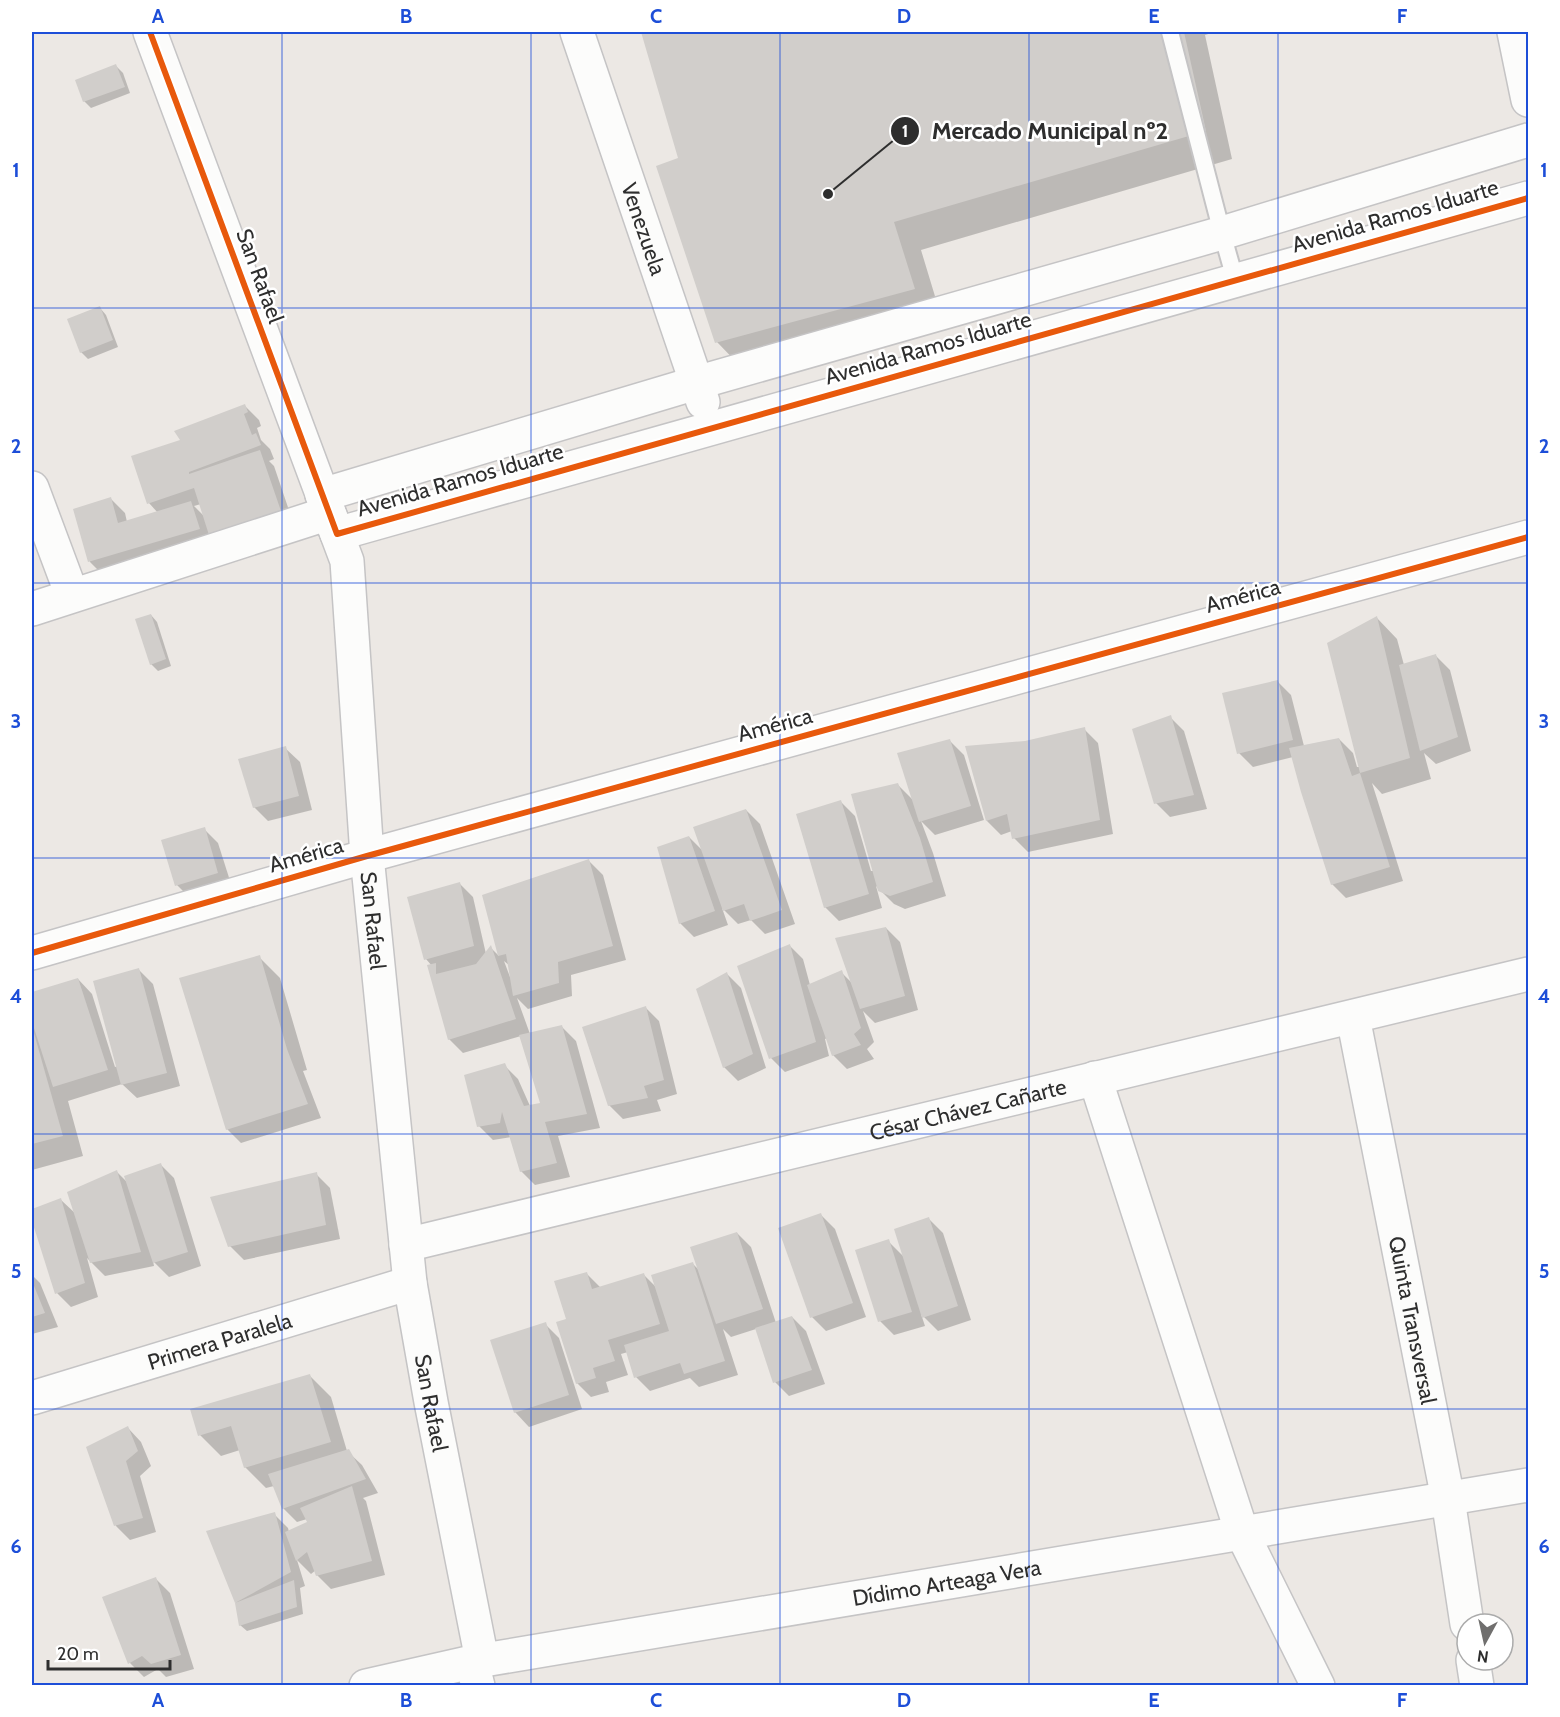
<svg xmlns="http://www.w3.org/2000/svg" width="1560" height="1717" viewBox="0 0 1560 1717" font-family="Cabin,sans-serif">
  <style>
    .shadow { fill: #0003; fill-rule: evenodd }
    .building { fill: #d1cecb }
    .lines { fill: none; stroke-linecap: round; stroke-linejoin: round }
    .lane-casing { stroke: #c5c4c5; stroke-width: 20 }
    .street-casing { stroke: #c5c4c5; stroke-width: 36 }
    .lane { stroke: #fcfcfb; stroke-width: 16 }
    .street { stroke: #fcfcfb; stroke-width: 33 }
    .cycleway-casing { stroke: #fff; stroke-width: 10 }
    .cycleway { stroke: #e8590c; stroke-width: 6 }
    .grid { fill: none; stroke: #1d4ed8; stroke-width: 1.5; stroke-opacity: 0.55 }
    .labels { text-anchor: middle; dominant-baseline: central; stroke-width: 5; stroke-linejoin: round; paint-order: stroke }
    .street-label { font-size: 22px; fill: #2e2e2e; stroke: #fff }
    .leader { fill: none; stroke: #2e2e2e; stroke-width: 2 }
    .callout-dot { fill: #2e2e2e; stroke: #fff; stroke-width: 2 }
    .mark-label { font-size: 18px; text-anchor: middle; font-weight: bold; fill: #fff }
    .callout-label { font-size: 24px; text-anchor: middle; font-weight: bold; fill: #2e2e2e; stroke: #fff; stroke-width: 5; stroke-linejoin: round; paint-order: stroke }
    .neatline { fill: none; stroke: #1d4ed8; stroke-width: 2 }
    .grid-label { font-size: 20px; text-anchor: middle; font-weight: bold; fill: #1d4ed8 }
  </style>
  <rect width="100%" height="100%" fill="#ece8e4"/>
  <g class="shadow">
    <path d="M643 32H1215L1205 35 1232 159 921 250 941 316 744 370 717 342 680 159Z"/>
    <path d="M116 66 123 73 130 93 91 108 84 101Z"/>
    <path d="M100 308 106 315 118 347 88 359 81 352Z"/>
    <path d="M245 406 259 420 261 426 257 428 261 440 270 449 274 459 269 461 274 466 294 525 213 543 104 576 90 562 75 510 111 499 125 513 127 522 158 513 149 503 183 440ZM201 504 205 517 194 506Z"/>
    <path d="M151 615 157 622 171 666 158 671 151 664Z"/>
    <path d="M1377 618 1397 639 1404 665 1436 656 1450 670 1471 751 1436 764 1424 753 1431 779 1382 794 1372 783 1403 881 1346 898 1332 884 1293 757 1253 767 1239 753 1277 681 1291 695 1304 746 1339 739 1353 753 1357 767H1360Z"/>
    <path d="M1170 717 1184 731 1207 809 1170 817 1156 803Z"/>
    <path d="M1084 729 1098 743 1113 834 1028 852 1014 838 1012 831 1001 835 987 821 967 747 1025 743Z"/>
    <path d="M950 741 964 755 984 820 935 835 921 821 933 853 946 896 905 909 894 904 876 886 882 908 839 921 825 907 841 802 855 816 871 871H874L897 784 914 801Z"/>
    <path d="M285 748 300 762 312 810 268 821 254 807Z"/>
    <path d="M746 810 760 824 795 924 765 934 751 920 738 924 722 908 728 925 694 937 680 923 689 837 704 852Z"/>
    <path d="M204 829 218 843 232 887 191 899 177 885Z"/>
    <path d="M589 861 603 875 626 960 571 975 572 996 528 1009 517 998 530 1034 562 1027 576 1041 600 1128 558 1136 570 1177 535 1185 521 1171 511 1137 493 1140 479 1126 504 1065 518 1079 530 1106 542 1104 521 1036 463 1053 449 1039 432 966 426 959 459 883 473 897 486 954 491 948 499 956 484 896ZM504 961 510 966 511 976 510 977Z"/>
    <path d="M886 928 900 942 918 1010 875 1023 863 1011 874 1042 867 1049 874 1059 847 1069 833 1055 827 1038 825 1039 829 1056 785 1072 771 1058 789 945 803 959 810 985 841 972 852 983Z"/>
    <path d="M259 957 280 978 307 1070 303 1071 321 1118 241 1143 227 1129Z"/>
    <path d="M139 970 153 984 180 1086 137 1098 122 1084 68 1101 83 1156 32 1170V994L78 979 92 994 115 1067 118 1066Z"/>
    <path d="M727 974 741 988 766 1068 738 1081 724 1067Z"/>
    <path d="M645 1007 659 1021 677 1094 657 1100 661 1111 623 1119 609 1105Z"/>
    <path d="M160 1164 174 1178 201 1266 169 1277 153 1261 154 1266 105 1276 87 1258 98 1297 71 1307 57 1293 32 1216V1210L61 1200 76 1214 117 1172 128 1183Z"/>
    <path d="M316 1174 330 1188 340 1239 244 1260 230 1246Z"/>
    <path d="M821 1215 835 1229 866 1317 826 1331 812 1317Z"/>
    <path d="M929 1219 943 1233 971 1320 938 1331 921 1314 925 1326 894 1335 880 1321 888 1241 904 1257Z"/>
    <path d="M737 1233 751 1247 776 1323 792 1317 806 1331 825 1384 789 1396 775 1382 756 1329 731 1337 723 1329 738 1375 699 1387 690 1378 650 1391 636 1377 628 1352 621 1354 628 1375 606 1382 609 1392 591 1397 577 1383 568 1320 586 1273 601 1288 644 1275 657 1288 693 1264 700 1271Z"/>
    <path d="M32 1275 40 1283 58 1327 32 1334Z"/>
    <path d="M545 1324 559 1338 582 1409 529 1427 515 1412Z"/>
    <path d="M310 1376 331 1397 347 1451 362 1465 378 1493 363 1498 366 1501 385 1575 331 1589 317 1575 316 1570 311 1574 297 1560 305 1586 300 1588 303 1614 247 1631 240 1625 236 1602 274 1514 288 1528 289 1532 309 1522 307 1519 297 1522 283 1508 274 1486 266 1488 245 1467 240 1450 221 1456 200 1435Z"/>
    <path d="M128 1428 141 1442 151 1466 140 1476 156 1532 130 1540 116 1526 88 1448Z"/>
    <path d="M156 1579 170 1593 194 1669 166 1677 158 1669 144 1677 130 1663 104 1598Z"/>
  </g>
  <g class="building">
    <path d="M641 32H1184L1206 131 894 222 915 289 715 343 656 166 678 158Z"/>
    <path d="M116 64 125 87 83 102 75 80Z"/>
    <path d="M100 306 113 340 80 353 67 319Z"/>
    <path d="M245 404 248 412 244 414 252 435 256 433 261 445 189 472V474L260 450 281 511 209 535 194 488 147 504 131 456 180 440 174 431Z"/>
    <path d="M111 497 118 523 191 501 200 529 88 562 73 509Z"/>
    <path d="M151 614 166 659 150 665 135 619Z"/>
    <path d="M1377 616 1410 758 1360 773 1390 867 1331 885 1301 792 1289 748 1339 738 1352 776 1360 773 1327 643Z"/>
    <path d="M1436 654 1458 737 1420 751 1399 665Z"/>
    <path d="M1278 680 1293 740 1237 754 1222 693Z"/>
    <path d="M1171 715 1194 795 1154 804 1132 729Z"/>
    <path d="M1085 727 1100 820 1012 839 1007 814 986 821 965 746 1025 741Z"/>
    <path d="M950 739 971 806 919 822 897 753Z"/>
    <path d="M286 746 299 796 253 808 238 759Z"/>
    <path d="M898 783 920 838 933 882 890 896 878 891 851 794Z"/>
    <path d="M841 800 869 894 824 908 796 814Z"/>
    <path d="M746 809 782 910 750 921 744 904 723 911 693 827Z"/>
    <path d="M205 827 218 873 175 886 161 840Z"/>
    <path d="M689 836 715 911 679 924 657 847Z"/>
    <path d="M589 859 613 946 558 962 559 983 513 996 506 954 498 956 482 895Z"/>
    <path d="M460 882 474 946 424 960 407 897Z"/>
    <path d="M886 927 905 996 860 1009 835 938Z"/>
    <path d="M790 944 816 1042 769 1059 737 966Z"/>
    <path d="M491 945 516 1019 448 1040 427 965 436 963V974L476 964Z"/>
    <path d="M260 955 287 1049 308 1104 226 1130 179 978Z"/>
    <path d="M139 968 167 1073 121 1085 93 981Z"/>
    <path d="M842 970 861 1028 854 1034 861 1045 832 1056 807 985Z"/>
    <path d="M727 972 753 1054 723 1068 696 989Z"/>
    <path d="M78 978 108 1070 53 1087 32 1022V992Z"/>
    <path d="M646 1006 664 1080 644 1086 648 1098 608 1106 582 1027Z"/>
    <path d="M562 1025 587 1114 545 1122 557 1163 520 1172 502 1112 500 1123 477 1127 464 1075 505 1063 524 1106 540 1103 519 1035Z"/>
    <path d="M32 1026 63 1136 32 1144Z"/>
    <path d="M161 1163 188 1252 153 1263 124 1176Z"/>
    <path d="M117 1170 141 1252 90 1263 67 1192Z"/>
    <path d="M317 1172 326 1225 228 1247 210 1197Z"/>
    <path d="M61 1198 85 1283 55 1294 32 1221V1209Z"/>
    <path d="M821 1213 853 1303 810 1318 778 1228Z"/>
    <path d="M929 1217 958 1306 922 1318 894 1229Z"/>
    <path d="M737 1232 763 1309 716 1324 690 1247Z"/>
    <path d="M889 1239 912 1312 878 1322 855 1250Z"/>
    <path d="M693 1262 725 1361 684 1374 680 1363 634 1378 624 1345 669 1331 651 1275Z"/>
    <path d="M587 1272 592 1289 644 1273 660 1324 608 1340 615 1361 593 1368 596 1378 576 1384 556 1322 566 1319 554 1281Z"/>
    <path d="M32 1281 45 1313 32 1317Z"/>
    <path d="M792 1316 812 1370 773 1383 755 1328Z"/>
    <path d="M546 1322 569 1395 514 1413 490 1340Z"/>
    <path d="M310 1374 331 1442 244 1468 231 1426 198 1436 190 1409Z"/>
    <path d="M128 1426 138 1451 126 1461 143 1518 114 1526 86 1447Z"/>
    <path d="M349 1449 366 1479 282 1509 268 1474Z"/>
    <path d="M352 1486 372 1561 316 1576 307 1552 296 1561 285 1532 307 1522 300 1508Z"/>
    <path d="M275 1512 291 1572 235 1603 294 1580 297 1607 239 1626 235 1603 206 1531Z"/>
    <path d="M156 1577 181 1655 151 1664 142 1656 128 1664 102 1597Z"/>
  </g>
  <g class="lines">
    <defs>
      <path id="lane" d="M1170 32 1222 233 1235 279"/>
      <g id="street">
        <path d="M150 32 337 534 1528 198"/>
        <path id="s1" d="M577 32 703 402"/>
        <path d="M1514 32 1528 100"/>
        <path d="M32 488 72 595"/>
        <path d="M322 495 696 383 1222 233 1528 140"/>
        <path id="s2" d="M32 609 329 513 347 561 367 856 410 1283 431 1402 482 1660 472 1662 478 1686"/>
        <path d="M32 953 367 856 1528 537"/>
        <path id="s3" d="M1353 1017 1448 1499 1467 1624"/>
        <path d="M1095 1078 1242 1533 1318 1686"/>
        <path id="s4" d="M406 1245 1528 974"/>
        <path id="s5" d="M32 1398 410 1283"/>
        <path d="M1473 1660 1477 1686"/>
        <path id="s6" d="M366 1686 472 1662 1528 1485"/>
      </g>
    </defs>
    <use href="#lane" class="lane-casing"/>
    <use href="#street" class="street-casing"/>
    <use href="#lane" class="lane"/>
    <use href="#street" class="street"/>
    <defs>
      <g id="cycleway">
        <path d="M150 32 337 534 1528 198"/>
        <path d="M32 953 367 856 1528 537"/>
      </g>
    </defs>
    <use href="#cycleway" class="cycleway-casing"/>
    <use href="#cycleway" class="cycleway"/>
  </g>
  <path class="grid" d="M282 32V1686M531 32V1686M780 32V1686M1029 32V1686M1278 32V1686M32 308H1528M32 583H1528M32 858H1528M32 1134H1528M32 1409H1528"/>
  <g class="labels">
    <g class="street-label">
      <text transform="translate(1395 216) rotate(-16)">Avenida Ramos Iduarte</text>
      <text stroke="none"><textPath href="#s1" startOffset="208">Venezuela</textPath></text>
      <text transform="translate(260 276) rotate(70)">San Rafael</text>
      <text transform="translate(928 348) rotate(-16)">Avenida Ramos Iduarte</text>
      <text transform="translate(460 480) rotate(-16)">Avenida Ramos Iduarte</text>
      <text transform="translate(1243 596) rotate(-15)">América</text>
      <text transform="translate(775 725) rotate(-15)">América</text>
      <text transform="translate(306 855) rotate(-16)">América</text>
      <text stroke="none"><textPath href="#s2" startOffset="724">San Rafael</textPath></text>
      <text stroke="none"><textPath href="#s4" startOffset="578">César Chávez Cañarte</textPath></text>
      <text stroke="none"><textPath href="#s3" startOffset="309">Quinta Transversal</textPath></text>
      <text stroke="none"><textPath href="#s5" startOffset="196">Primera Paralela</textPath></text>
      <text stroke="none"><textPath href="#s2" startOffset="1210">San Rafael</textPath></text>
      <text stroke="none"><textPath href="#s6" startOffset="590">Dídimo Arteaga Vera</textPath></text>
    </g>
  </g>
  <path class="leader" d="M828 194L905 131"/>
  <g class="callout-dot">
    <circle cx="828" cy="194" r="6"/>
    <circle cx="905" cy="131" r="15"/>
  </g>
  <g class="mark-label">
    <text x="905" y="137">1</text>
  </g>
  <g class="callout-label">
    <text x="1050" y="139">Mercado Municipal nº2</text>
  </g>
  <rect width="1560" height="1717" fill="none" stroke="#ffffff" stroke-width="66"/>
  <g transform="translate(1485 1642) rotate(188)"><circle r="28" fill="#ffffff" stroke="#ababab" stroke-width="1.5"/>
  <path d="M0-4.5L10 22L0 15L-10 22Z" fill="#706f6e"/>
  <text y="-9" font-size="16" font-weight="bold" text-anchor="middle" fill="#2e2e2e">N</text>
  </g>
  <path d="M48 1660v9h122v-9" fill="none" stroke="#2e2e2e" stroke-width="3"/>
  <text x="57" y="1660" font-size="18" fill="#2e2e2e" stroke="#ffffff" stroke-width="4.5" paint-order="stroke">20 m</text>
  <rect x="33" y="33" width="1494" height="1651" class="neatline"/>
  <g class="grid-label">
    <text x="158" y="23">A</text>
    <text x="406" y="23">B</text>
    <text x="656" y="23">C</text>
    <text x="904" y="23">D</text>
    <text x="1154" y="23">E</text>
    <text x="1402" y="23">F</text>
    <text x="16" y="177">1</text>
    <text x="1544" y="177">1</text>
    <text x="16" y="453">2</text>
    <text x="1544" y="453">2</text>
    <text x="16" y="728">3</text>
    <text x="1544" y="728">3</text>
    <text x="16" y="1003">4</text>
    <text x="1544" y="1003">4</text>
    <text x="16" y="1278">5</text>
    <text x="1544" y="1278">5</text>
    <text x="16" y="1553">6</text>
    <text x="1544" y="1553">6</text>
    <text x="158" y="1707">A</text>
    <text x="406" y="1707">B</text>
    <text x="656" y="1707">C</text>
    <text x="904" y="1707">D</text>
    <text x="1154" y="1707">E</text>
    <text x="1402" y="1707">F</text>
  </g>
</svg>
